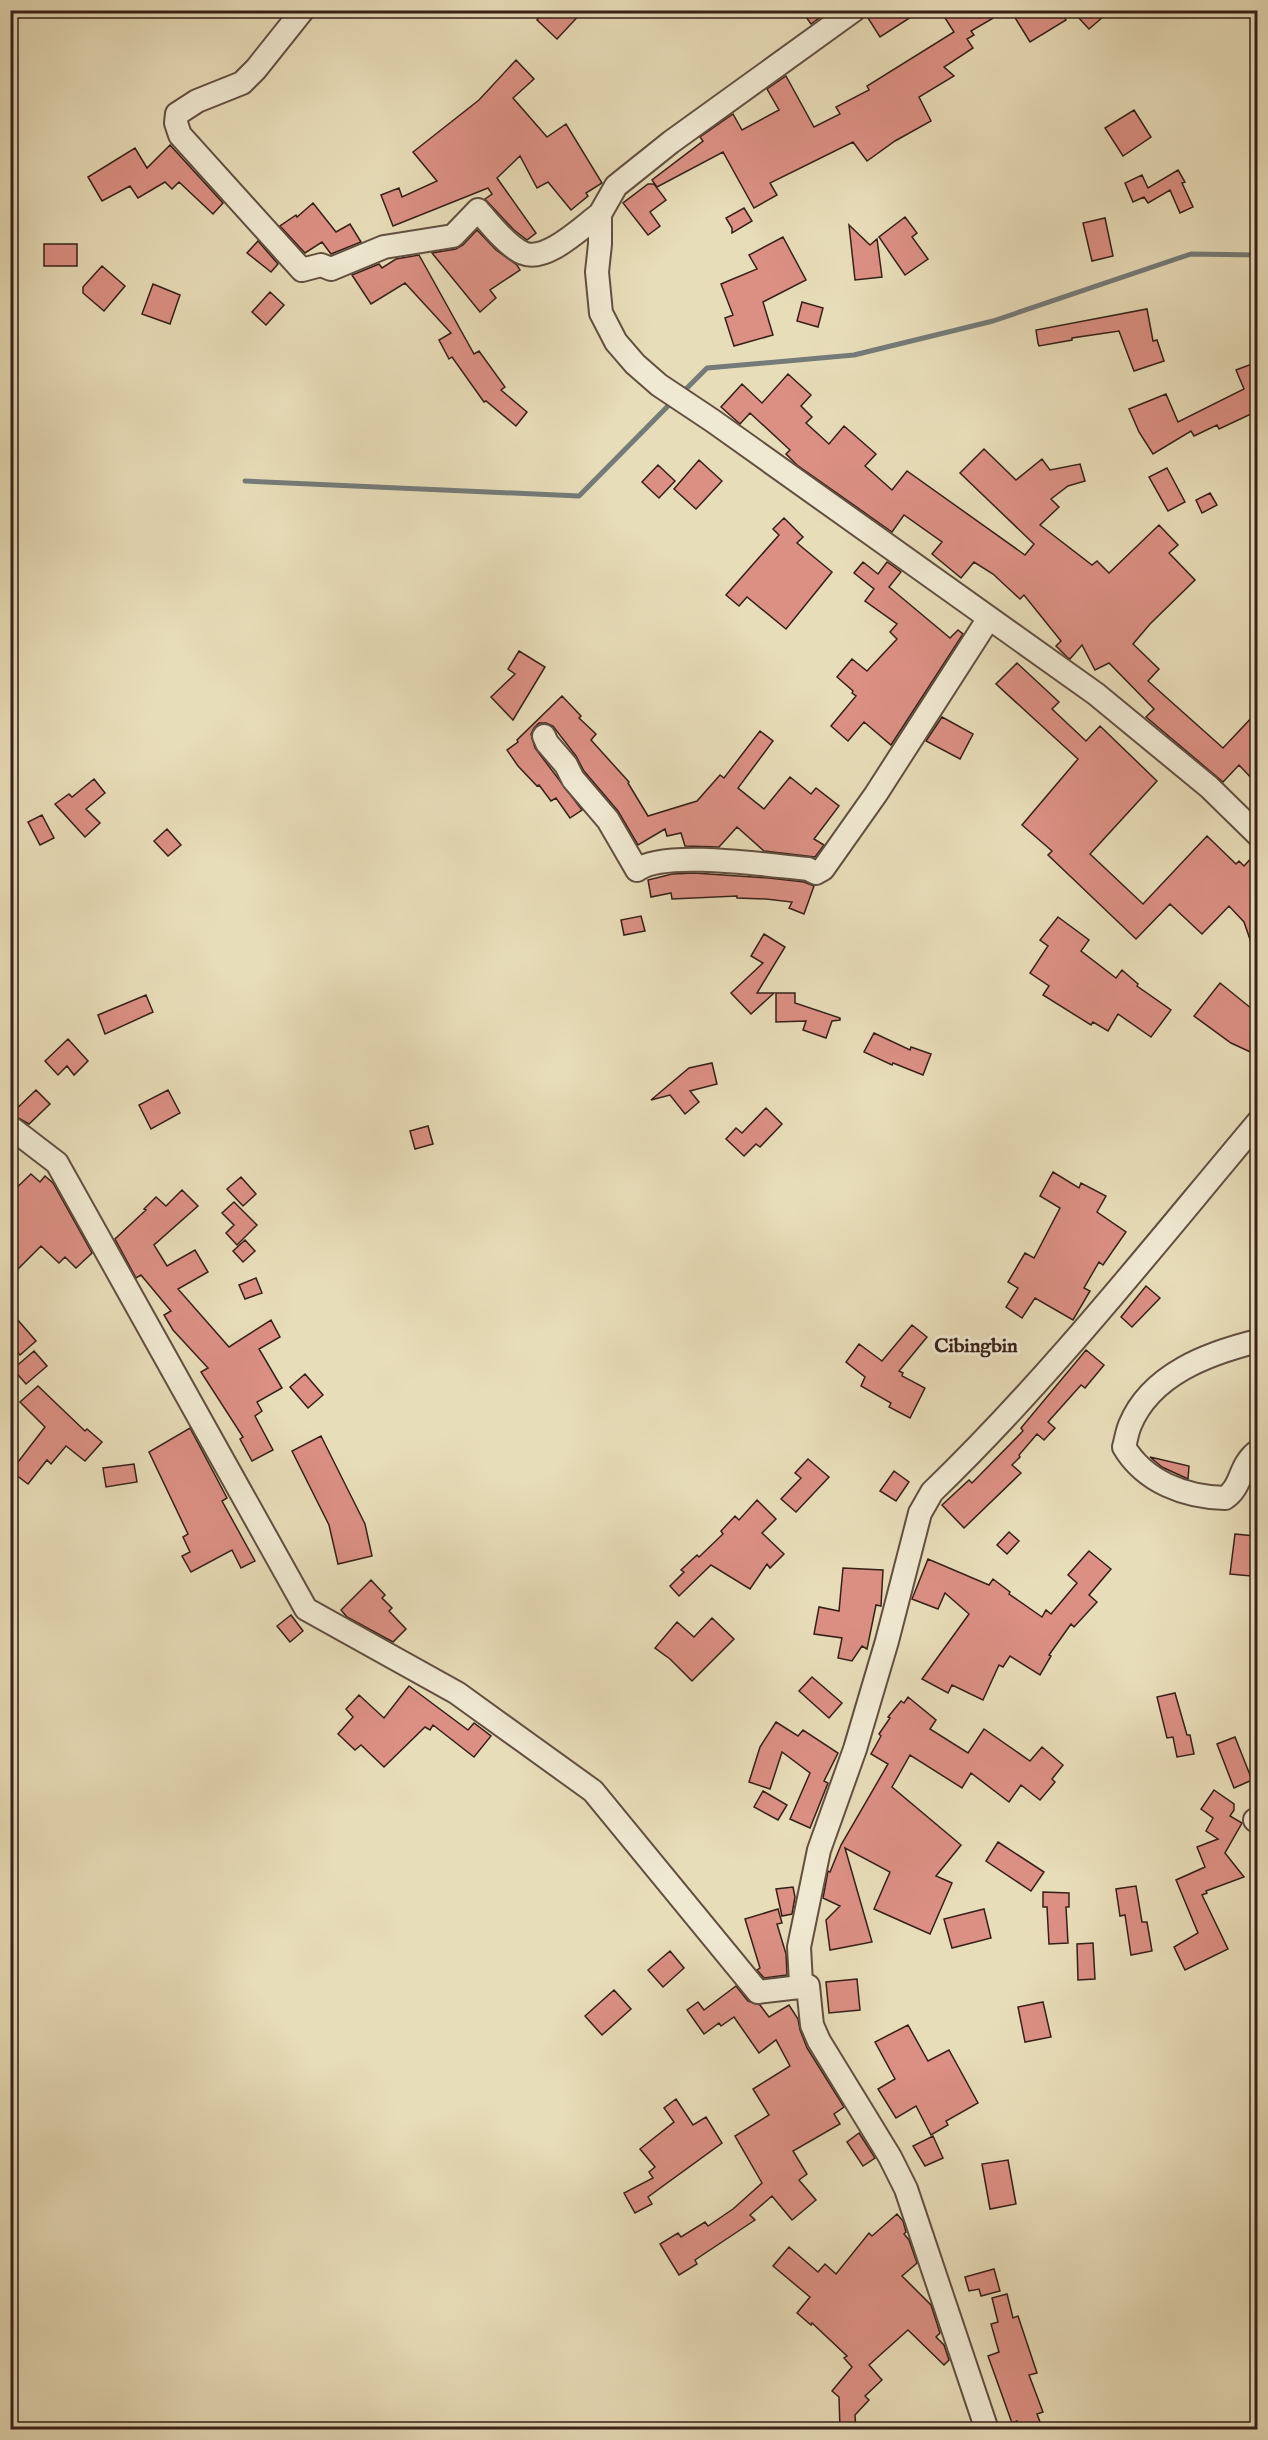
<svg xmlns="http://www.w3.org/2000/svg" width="1268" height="2440" font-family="'IM FELL English',serif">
	<rect width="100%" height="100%" fill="#e8ddb9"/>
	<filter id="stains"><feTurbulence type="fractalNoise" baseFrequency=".00333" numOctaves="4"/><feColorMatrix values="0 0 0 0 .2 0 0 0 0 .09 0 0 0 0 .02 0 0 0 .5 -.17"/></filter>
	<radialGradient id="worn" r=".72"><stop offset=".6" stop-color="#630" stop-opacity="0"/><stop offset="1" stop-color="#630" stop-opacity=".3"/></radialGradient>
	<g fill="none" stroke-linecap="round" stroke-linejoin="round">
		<path stroke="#747b79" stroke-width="5" d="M685 390 707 368 854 355 993 321 1191 254 1258 255
			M245 481 579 496 668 406"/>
	</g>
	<path fill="#dc9084" stroke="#362017" stroke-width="1.5" d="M546 10H584L557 39 537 20Z
		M801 10H830L811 24Z
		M879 10H922L880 37 868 18Z
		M940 10H1007L971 31 974 35 967 39 973 48 944 67 954 76 919 97 931 121 895 141 867 161 853 142 770 183 777 195 754 208 723 152 657 187 652 180 703 141 700 137 733 114 742 130 779 110 767 89 786 76 814 127 840 114 836 107 869 90 867 86 954 32Z
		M1023 10H1060L1066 20 1030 42 1014 16Z
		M1086 10H1111L1089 29 1078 17Z
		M516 60 534 79 513 98 547 137 566 124 602 183 586 193 588 196 571 210 548 182 537 188 520 156 497 178 536 233 527 240 514 230 485 199 492 194 488 188 393 226 381 195 399 188 402 197 437 181 413 152 479 100Z
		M1134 110 1151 137 1123 156 1105 128Z
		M170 145 223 203 213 214 179 182 172 189 165 182 138 198 130 186 102 201 88 177 135 148 147 168Z
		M1178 170 1185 182 1182 183 1193 207 1180 213 1170 190 1148 203 1144 197 1133 202 1125 183 1142 175 1148 188Z
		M648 184H654L666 200 650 212 660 226 648 235 623 203Z
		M313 203 336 232 350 224 361 242 331 254 322 242 305 253 280 226 296 215 297 217Z
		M744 208 752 221 732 233V228L726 218Z
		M905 217 917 233 912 237 928 259 905 275 879 237Z
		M1105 218 1113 256 1092 261 1083 223Z
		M849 225 870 245 877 239 882 277 855 280Z
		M477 230 496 250 517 265 520 270 490 290 496 298 480 312 432 253 456 249 463 245Z
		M783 237 806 280 763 302 773 335 734 346 725 318 733 315 721 284 757 269 749 255Z
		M258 241 278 264 271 272 247 253Z
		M44 244H77V266H44Z
		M419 255 474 354 479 351 505 387 501 390 527 412 516 426 486 401 484 402 452 357 449 359 439 340 451 333 405 283 371 304 352 275 379 264 382 268 396 259Z
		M102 266 125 286 104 311 83 293V287Z
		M153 284 180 295 170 324 142 314Z
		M270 292 284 305 266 325 252 312Z
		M802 302 823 308 818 327 797 321Z
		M1147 309 1153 341 1157 340 1164 361 1134 371 1119 331 1072 338V340L1039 346 1038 343 1036 330Z
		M1257 362V422L1253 413 1219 429 1217 425 1194 436 1191 431 1153 454 1139 432 1129 409 1166 394 1178 422 1244 389 1236 370Z
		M788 374 811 395 801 406 812 417 806 423 829 444 844 426 876 454 865 466 892 490 907 471 1025 555 1034 544 960 473 984 449 1016 480 1042 459 1050 470 1080 464 1085 481 1068 486 1051 499 1059 507 1040 525 1092 565 1097 561 1109 573 1159 525 1178 545 1169 553 1195 580 1150 624 1133 644 1159 669 1148 681 1223 748 1257 712V784L1239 765 1223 782 1146 717 1154 709 1109 663 1095 670 1082 645 1070 659 1067 657 1056 646 1061 641 1024 595 1020 599 993 574 974 562 961 578 932 554 942 542 904 515 892 532 797 465 786 454 790 450 750 413 740 424 721 407 742 384 762 403Z
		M699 460 722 481 696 509 674 489Z
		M658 465 675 481 659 498 642 482Z
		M1167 468 1185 502 1168 511 1149 477Z
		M1210 493 1217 505 1202 513 1196 500Z
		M784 518 803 537 797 543 832 572 786 629 747 597 739 606 726 595 779 535 773 529Z
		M863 562 878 574 887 562 893 566 901 572 889 587 950 638 958 630 963 634 891 745 864 722 848 741 831 726 856 696 852 693 853 691 837 677 852 659 867 671 897 639 890 632 897 624 865 601 874 589 854 573Z
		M519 651 545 667 513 720 491 697 515 674 508 669Z
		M1017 663 1059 702 1052 709 1086 741 1100 726 1157 781 1090 854 1143 904 1207 836 1236 864 1239 861 1244 866 1257 852V953L1255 954 1244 922 1229 906 1202 934 1170 904 1136 939 1048 855 1052 851 1022 825 1078 759 996 684Z
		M562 696 581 716 579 718 596 734 591 740 629 782 628 783 648 816 697 801 720 775 724 778 760 731 773 741 738 788 764 809 790 777 811 794 816 788 839 806 814 839 824 845 815 857 764 851 737 827 719 847 685 846 681 833 667 836 665 829 638 845 618 811 584 771 576 756 553 726 546 723H539L534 728 531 734 535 748 582 810 570 818 556 798 551 801 539 785 537 786 518 766 507 750 518 742 517 740Z
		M942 717 973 734 960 759 926 741Z
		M94 779 105 793 86 809 100 823 85 837 55 804 69 794 72 797Z
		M42 815 54 838 40 845 28 822Z
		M167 829 181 845 168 856 154 841Z
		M694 873 769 878 804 882 814 886 804 914 789 908 792 902 766 899 737 898V896L672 899 671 893 651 897 648 880 672 874Z
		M641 916 645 931 624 935 621 920Z
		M1058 917 1089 940 1081 951 1116 978 1122 970 1138 984 1137 986 1171 1010 1151 1037 1118 1014 1108 1031 1093 1022 1091 1025 1043 995 1049 986 1030 973 1048 946 1040 940Z
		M764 934 785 947 757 993H774L751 1014 731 993 763 963 751 956Z
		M1220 983 1257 1013V1055L1231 1043 1194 1016Z
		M776 993H795V1003L840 1018V1020L832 1021 826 1038 803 1030 806 1021 776 1022Z
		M146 995 153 1012 105 1034 98 1015Z
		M874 1033 910 1050 911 1047 931 1054 923 1075 893 1063 892 1065 864 1052Z
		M68 1039 88 1061 74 1075 67 1066 58 1075 45 1061Z
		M712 1063 717 1084 690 1091 699 1102 685 1114 670 1095 651 1100 689 1068Z
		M36 1090 50 1104 29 1124 11 1114Z
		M168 1090 180 1113 151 1129 139 1105Z
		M766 1108 782 1124 760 1147 756 1144 744 1156 726 1139 736 1128 742 1133Z
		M428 1126 433 1144 415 1149 410 1131Z
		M1053 1172 1079 1188 1081 1183 1106 1196 1097 1212 1126 1232 1103 1265 1099 1262 1084 1288 1090 1291 1073 1320 1035 1298 1022 1318 1006 1307 1018 1288 1008 1282 1025 1253 1034 1258 1060 1208 1040 1196Z
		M31 1174 40 1182 45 1176 53 1183 92 1253 76 1268 65 1257 59 1263 41 1246 10 1277V1194Z
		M241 1177 256 1194 243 1206 227 1189Z
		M182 1190 198 1206 154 1245 167 1266 195 1250 208 1272 178 1289 229 1347 271 1320 280 1337 259 1349 282 1388 257 1402 262 1411 255 1416 273 1450 252 1461 240 1439 243 1437 201 1372 208 1368 173 1330 164 1315 171 1311 141 1275 136 1278 115 1239 146 1210 144 1209 156 1197 166 1206Z
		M234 1202 257 1225 237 1245 226 1233 234 1225 222 1213Z
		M245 1240 255 1251 243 1262 233 1251Z
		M256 1278 262 1293 245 1299 239 1285Z
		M1146 1286 1160 1298 1132 1327 1121 1317Z
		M10 1311 36 1341 20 1355 10 1344Z
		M912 1325 927 1337 899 1371 903 1373 902 1376 925 1388 910 1418 889 1407 891 1403 861 1386 865 1377 846 1362 859 1344 882 1361Z
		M1086 1350 1104 1365 1085 1388 1081 1385 1048 1422 1055 1428 1044 1440 1037 1434 1019 1455 1020 1457 1012 1465 1021 1473 964 1528 942 1505 969 1480 972 1483 1023 1431 1021 1428Z
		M34 1351 47 1366 26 1384 13 1369Z
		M305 1374 323 1395 308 1408 290 1387Z
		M38 1386 85 1431 87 1429 102 1442 85 1461 66 1446 51 1464 47 1460 28 1484 11 1471 45 1427 20 1402Z
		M190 1428 227 1498 222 1501 255 1561 241 1568 232 1550 191 1572 182 1556 190 1552 183 1537 188 1534 149 1452Z
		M321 1436 365 1524 372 1556 338 1564 329 1525 292 1451Z
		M1150 1457 1189 1466 1188 1479 1162 1467Z
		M808 1459 829 1477 796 1512 781 1499 801 1478 795 1473Z
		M134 1464 137 1482 106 1487 103 1468Z
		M894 1471 909 1482 896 1501 880 1491Z
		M757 1500 776 1519 762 1533 784 1554 770 1568 767 1564 750 1589 711 1565 679 1596 670 1586 684 1572 681 1570 697 1555 699 1557 723 1534 721 1531 735 1516 739 1520Z
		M1009 1532 1019 1541 1007 1554 997 1545Z
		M1235 1534 1255 1536 1251 1576 1230 1574Z
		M1089 1551 1111 1569 1089 1595 1097 1602 1074 1627 1071 1624 1049 1655 1051 1656 1040 1675 1010 1656 1003 1667 999 1665 983 1700 952 1685 948 1693 922 1679 969 1614 945 1593 938 1609 912 1599 928 1559 989 1585 993 1579 1010 1592 1009 1594 1042 1617 1046 1610 1051 1614 1077 1583 1068 1575Z
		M843 1568 883 1570 881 1606 876 1605 867 1649 862 1646 852 1661 838 1658 842 1638 814 1634 819 1607 839 1611Z
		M371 1580 385 1595 382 1598 392 1608 389 1611 406 1629 393 1642 347 1617 341 1610Z
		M291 1615 303 1631 290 1642 277 1626Z
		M712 1618 734 1639 692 1681 670 1659 655 1648 677 1622 694 1637Z
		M812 1677 842 1703 829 1718 799 1691Z
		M409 1686 468 1730 474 1723 491 1736 474 1757 433 1725 430 1730 425 1727 384 1767 361 1745 355 1750 338 1734 353 1717 346 1709 359 1695 384 1718Z
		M1175 1693 1187 1735H1190L1194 1754 1177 1757 1173 1737 1167 1738 1157 1697Z
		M908 1697 936 1720 930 1729 968 1753 984 1729 1030 1761 1042 1747 1063 1765 1052 1779 1055 1782 1040 1800 1021 1785 1009 1802 971 1773 962 1788 910 1755 892 1787 961 1845 936 1876 952 1883 930 1934 874 1909 890 1872 845 1848 872 1942 830 1950 826 1920 840 1906 823 1898 828 1871 830 1872 841 1845 888 1764 871 1754 881 1736 879 1734 890 1718 888 1717 901 1701 904 1703Z
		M776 1722 798 1736 803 1730 838 1753 824 1781 828 1783 810 1828 790 1819 810 1773 782 1752 770 1789 749 1782 760 1747Z
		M1235 1737 1252 1780 1234 1788 1217 1744Z
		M1214 1790 1234 1804V1810L1230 1816 1242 1823 1225 1853 1244 1877 1206 1891 1207 1893 1202 1895 1228 1949 1185 1970 1174 1947 1198 1933 1176 1880 1205 1867 1197 1847 1218 1839 1206 1831 1213 1818 1201 1809Z
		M763 1791 787 1805 778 1820 754 1807Z
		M998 1842 1044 1872 1031 1891 986 1861Z
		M1136 1886 1142 1922H1147L1152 1951 1131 1955 1125 1915 1120 1916 1116 1889Z
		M793 1887 795 1897 792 1914 782 1916 776 1889Z
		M1043 1892 1069 1893V1907H1066L1068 1943 1049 1944 1047 1907H1043Z
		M778 1909 782 1923 777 1924 786 1954 787 1975 764 1978 757 1970 760 1968 745 1919Z
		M984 1909 991 1938 952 1948 944 1919Z
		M1093 1943 1095 1979 1078 1980 1077 1944Z
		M670 1951 684 1968 663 1987 648 1970Z
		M857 1979 860 2010 829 2013 826 1982Z
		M736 1986 748 2001 760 2005 769 2017 789 2005 798 2019 800 2030 807 2048 844 2107 834 2114 840 2124 793 2151 807 2174 799 2180 816 2200 792 2220 772 2196 750 2215 755 2220 695 2260 697 2264 679 2275 660 2244 678 2233 681 2237 705 2222 708 2226 733 2209 762 2183 735 2136 769 2115 753 2089 790 2066 776 2040 759 2053 734 2017 721 2026 719 2023 704 2034 687 2010 698 2002 704 2010Z
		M614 1990 631 2009 602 2035 585 2016Z
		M1043 2002 1051 2037 1025 2042 1018 2007Z
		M908 2025 928 2061 949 2050 978 2103 946 2121 948 2125 931 2135 916 2106 896 2118 878 2089 895 2079 875 2042Z
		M676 2099 693 2125 706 2117 722 2143 648 2197 652 2204 635 2213 624 2193 653 2178 649 2172 655 2167 640 2149 674 2122 664 2108Z
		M859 2133 875 2158 863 2166 847 2142Z
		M933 2136 943 2158 925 2166 913 2146Z
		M1008 2160 1016 2204 990 2209 982 2164Z
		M897 2214 903 2221 906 2232 904 2234 909 2240 917 2263 902 2276 931 2305 940 2333 936 2337 944 2345 949 2360 944 2365 908 2330 869 2365 882 2380 865 2396 869 2400 855 2415 856 2430H840L839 2397 832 2391 852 2367 844 2358 847 2356 812 2323 811 2325 797 2313 810 2297 773 2266 789 2247 818 2272 825 2264 836 2274 869 2233 872 2236Z
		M994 2269 1000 2291 981 2296 979 2289 969 2291 965 2277Z
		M1007 2294 1013 2318 1018 2316 1037 2373 1029 2375 1043 2412 1037 2414 1043 2430H1020L1017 2421 1012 2423 988 2356 999 2352 991 2324 998 2322 992 2298Z"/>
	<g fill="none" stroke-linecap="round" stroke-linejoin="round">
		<g stroke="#624f40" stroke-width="26">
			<path id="minor" d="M303 10 256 69 242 83 197 101 177 114 176 123 180 135 302 270 321 265 331 269 384 247 453 236 478 210C489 223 508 247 523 253 546 263 582 227 600 214
				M854 10 671 142 616 186 600 214V244L597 272 601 313 616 342 635 364 659 385 713 421 1096 694 1209 787 1258 835
				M544 736 547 743 566 765 573 779 608 820 637 870C664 849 773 866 808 869L816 873 823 869 876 794 989 618
				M10 1127 57 1163 306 1609 457 1693 593 1791 758 1992 808 1986
				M1258 1341C1209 1353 1151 1374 1130 1425 1127 1432 1126 1440 1124 1447 1145 1482 1185 1497 1225 1498 1243 1486 1238 1466 1258 1451
				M1255 1820H1258
				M987 2430 906 2189 890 2157 819 2041 812 2025 808 1986 801 1983 799 1947 819 1850 855 1749 887 1641 920 1513 932 1492C1050 1378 1152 1248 1258 1122"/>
		</g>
		<use href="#minor" stroke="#f0e9d2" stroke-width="22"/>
	</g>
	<g text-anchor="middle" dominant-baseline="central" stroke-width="6" stroke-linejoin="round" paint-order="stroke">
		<g font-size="20" font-weight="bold" fill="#362017" stroke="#f0e9d2">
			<text x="976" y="1346">Cibingbin</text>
		</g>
	</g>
	<rect width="1268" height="2440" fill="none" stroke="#e8ddb9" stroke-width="36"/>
	<rect x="12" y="12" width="1244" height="2416" fill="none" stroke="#362017" stroke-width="3"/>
	<rect x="18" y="18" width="1232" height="2404" fill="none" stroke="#362017" stroke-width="1.5"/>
	<rect width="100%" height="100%" filter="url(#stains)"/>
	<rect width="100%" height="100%" fill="url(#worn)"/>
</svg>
